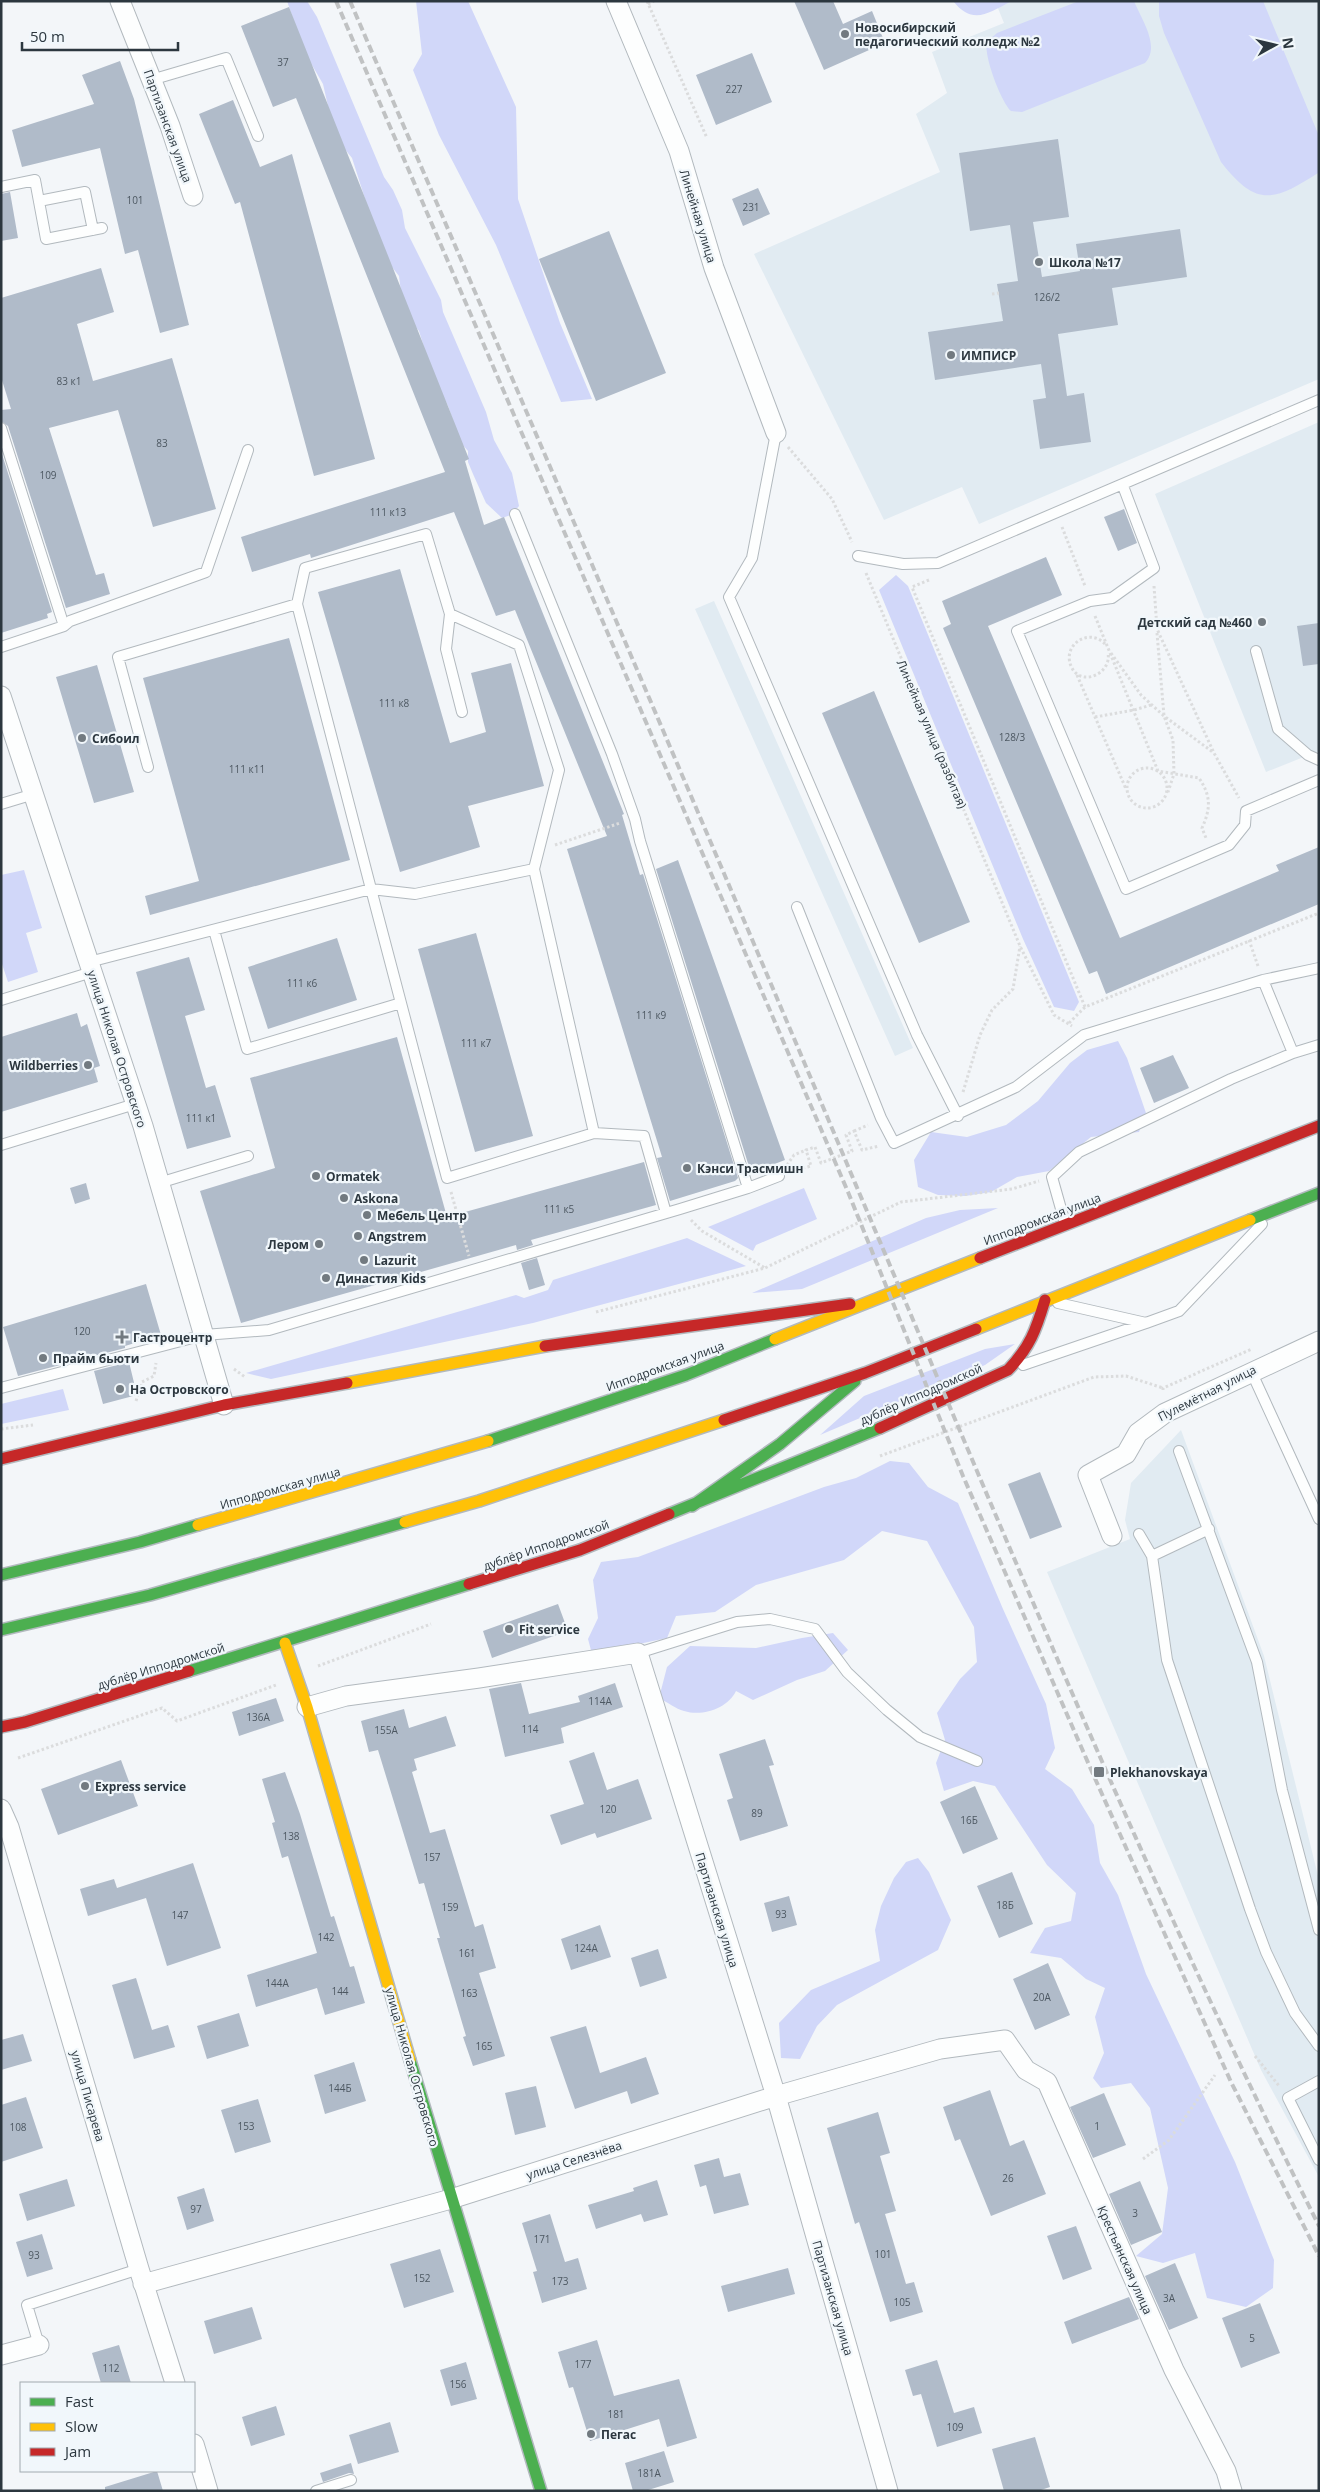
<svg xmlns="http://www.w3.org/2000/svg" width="1320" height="2492" font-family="'Open Sans',sans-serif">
	<rect width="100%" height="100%" fill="#f3f6f9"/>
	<path fill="#e1ebf2" d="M995 1H1319V379L979 524 962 487 884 520 754 254 940 172 916 114 947 93 932 52 1004 23Z
		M1319 422V751L1266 772 1155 494Z
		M714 601 913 1048 895 1056 695 609Z
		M1181 1430 1264 1656 1319 1880V2177L1261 2070 1047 1572 1130 1539 1125 1520 1131 1483Z"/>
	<path fill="#d1d7f9" d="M287 1H307L317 17 384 177 393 190 402 210 405 228 441 300 443 312 486 412 494 440 512 473 519 506 511 515 502 518 486 503 473 474 468 462V451L461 443 448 406 433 376 419 331 410 320 402 300 399 276 392 267 375 230 352 158 335 137 323 84 305 53Z
		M416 1H468L516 107 518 199 560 323 592 399 561 402 496 245 439 135 413 70 422 54Z
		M953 1H1012C988 13 973 26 953 1Z
		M1079 1H1134C1141 19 1161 46 1145 63L1022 112 1011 111C1001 102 983 54 987 42L997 33Z
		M1159 1H1263L1319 136 1318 173C1273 202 1256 207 1221 162L1164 33 1159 16Z
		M896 575 908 586 1079 1002 1074 1011 1054 1007 1023 939 879 590Z
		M24 870 42 928 26 933 38 972 8 982 1 961V875Z
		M1118 1041 1127 1058 1146 1113 1139 1132 1091 1137 1049 1171 1017 1177 991 1192 965 1196 938 1195 918 1187 914 1160 931 1132 967 1137 1006 1125 1038 1101 1070 1063 1087 1050Z
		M804 1188 817 1219 756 1245 753 1251 708 1227Z
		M998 1208 802 1289 752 1293 926 1218 960 1210Z
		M687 1238 746 1266 533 1323 271 1379 246 1373 516 1295 524 1298 548 1290 553 1280Z
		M1015 1344 985 1365 820 1435 864 1396 985 1349Z
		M63 1389 69 1410 1 1424V1404Z
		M890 1461 909 1463 928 1487 958 1503 1003 1609 1046 1704 1055 1748 1045 1769 1072 1789 1094 1825 1100 1863 1118 1895 1146 1974 1235 2162 1274 2260 1273 2288 1246 2307 1207 2298 1195 2253 1163 2263 1136 2256 1162 2234 1168 2188 1150 2108 1131 2083 1101 2088 1093 2078 1104 2053 1095 2017 1105 1988 1086 1979 1061 1958 1030 1953 1045 1928 1071 1921 1076 1893 1047 1865 995 1786 973 1781 944 1791 936 1763 945 1740 937 1713 960 1679 977 1662 974 1627 927 1541 882 1531 844 1560 756 1585 715 1612 676 1616 667 1638 592 1654 588 1639 598 1618 593 1580 601 1562 638 1557 824 1487 856 1478Z
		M833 1633 848 1650 825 1671 797 1680 753 1700 736 1691C728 1708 703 1717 684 1711 676 1709 667 1702 659 1698L667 1667 690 1646 756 1648 802 1638Z
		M918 1858 929 1872 951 1920 938 1950 837 2005 817 2026 800 2059 781 2058 779 2023 811 1990 880 1961 875 1930 881 1906 894 1878 906 1862Z"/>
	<path fill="#b0bbc9" d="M794 1H833L843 24 872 11 885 43 824 70Z
		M289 7 469 459 465 461 484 525 504 517 624 814 622 815 640 875 643 874 738 1178 735 1181 670 1201 657 1158 662 1157 567 849 607 836 515 610 496 616 454 512 311 558 310 554 252 572 241 537 445 472 296 98 273 107 241 26Z
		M752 53 772 102 716 125 696 75Z
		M120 61 134 99 189 325 160 333 138 250 125 254 100 148 22 167 12 130 94 104 82 75Z
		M233 100 260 167 292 154 375 459 314 476 240 202 235 204 199 114Z
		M1058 139 1069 217 1033 222 1042 277 1080 271 1076 244 1180 229 1187 277 1112 288 1118 325 1058 334 1067 396 1084 393 1091 442 1040 449 1033 400 1046 398 1041 364 935 380 928 332 1003 321 997 284 1018 281 1010 225 970 231 959 153Z
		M758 188 770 214 743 226 732 199Z
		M10 192 18 238 1 241V194Z
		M609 231 666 373 596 401 539 259Z
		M101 268 114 312 77 324 93 381 172 358 216 509 153 527 118 410 49 428 96 575 104 573 110 594 66 608 8 426 1 421V410L11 409 1 377V298Z
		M1 451 52 612 47 614 48 618 1 633Z
		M1124 509 1137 543 1118 551 1104 517Z
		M1046 557 1062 595 988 626 1120 938 1279 871 1276 865 1319 847V904L1106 994 1097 971 1089 974 943 628 951 624 942 601Z
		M400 569 450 743 486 732 471 673 511 663 544 786 468 806 480 847 400 872 318 592Z
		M1319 623V664L1303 666 1297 626Z
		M289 638 350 860 150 915 145 896 199 881 143 678Z
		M97 665 134 792 94 803 56 677Z
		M874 691 970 922 919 943 822 713Z
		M678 860 785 1160 751 1173 656 869Z
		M476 933 533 1136 475 1152 418 949Z
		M337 938 357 1000 268 1029 248 967Z
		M189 957 205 1010 185 1016 206 1088 215 1085 231 1137 187 1149 136 972Z
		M77 1013 81 1027 87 1024 100 1066 94 1068 98 1082 1 1112V1037Z
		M397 1037 447 1217 644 1162 656 1205 531 1240 533 1245 517 1250 516 1245 241 1323 200 1191 275 1168 250 1078Z
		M1173 1055 1189 1088 1154 1103 1140 1068Z
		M86 1183 90 1199 75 1204 70 1188Z
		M537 1258 545 1285 529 1290 521 1263Z
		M146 1284 161 1335 125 1346V1348L18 1376 3 1327Z
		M129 1362 137 1395 103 1404 94 1371Z
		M1040 1472 1062 1527 1030 1539 1008 1484Z
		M558 1604 568 1631 492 1658 483 1631Z
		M521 1683 529 1714 580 1702 578 1696 615 1683 623 1707 561 1728 564 1743 505 1757 489 1689Z
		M276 1698 284 1721 239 1736 232 1712Z
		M404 1709 409 1728 446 1716 456 1746 414 1759 417 1770 412 1772 430 1833 445 1829 475 1927 483 1924 496 1968 479 1973 505 2056 473 2066 463 2037 466 2036 437 1938H440L424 1883 419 1884 378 1750 369 1752 361 1721Z
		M765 1739 774 1765 769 1766 788 1826 740 1841 727 1800 733 1798 719 1754Z
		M594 1752 607 1790 638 1779 652 1819 597 1838 595 1833 561 1845 550 1815 584 1804 569 1761Z
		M121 1760 138 1806 58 1835 41 1789Z
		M285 1772 300 1814 331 1917 334 1916 350 1967 354 1966 365 2003 325 2015 317 1988 256 2007 247 1975 317 1953 288 1856 282 1858 272 1823 275 1822 262 1779Z
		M975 1786 998 1839 963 1854 940 1802Z
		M193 1863 221 1948 167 1966 146 1898 88 1916 80 1889 114 1879 117 1888Z
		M1012 1872 1033 1924 999 1938 977 1886Z
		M789 1896 797 1925 772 1932 764 1903Z
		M600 1925 611 1957 571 1970 561 1939Z
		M658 1949 667 1978 640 1987 631 1958Z
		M1048 1963 1070 2015 1035 2030 1013 1979Z
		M136 1978 152 2030 168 2025 175 2047 134 2059 112 1985Z
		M239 2013 249 2046 207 2059 197 2026Z
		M586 2026 600 2073 646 2057 659 2094 631 2104 627 2091 575 2109 550 2037Z
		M23 2034 32 2061 1 2070V2040Z
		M354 2062 366 2101 325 2114 314 2075Z
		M536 2086 546 2127 515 2135 505 2093Z
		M990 2090 1010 2146 1024 2140 1046 2194 991 2216 960 2139 955 2141 943 2107Z
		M1104 2093 1126 2145 1093 2158 1070 2107Z
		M26 2097 43 2148 1 2162V2105Z
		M258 2099 271 2142 235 2153 221 2110Z
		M878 2112 890 2153 880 2156 896 2211 885 2214 906 2284 914 2282 923 2312 890 2322 859 2222 855 2224 827 2128Z
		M719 2158 724 2177 740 2173 749 2205 714 2214 706 2185 700 2187 694 2165Z
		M67 2179 75 2206 27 2221 19 2194Z
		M657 2180 668 2215 644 2222 641 2214 596 2229 588 2205 634 2191 633 2188Z
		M1140 2181 1162 2232 1131 2245 1109 2194Z
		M204 2188 214 2221 187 2230 177 2197Z
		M550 2214 565 2262 578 2258 587 2289 542 2303 533 2272 537 2271 522 2223Z
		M1076 2226 1092 2269 1063 2280 1047 2236Z
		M42 2234 53 2269 27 2277 16 2242Z
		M440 2249 454 2292 404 2308 390 2264Z
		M1175 2263 1198 2318 1169 2330 1145 2276Z
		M788 2268 795 2294 728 2312 721 2286Z
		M1129 2297 1139 2319 1072 2344 1064 2322Z
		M1260 2303 1280 2353 1241 2368 1222 2318Z
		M252 2307 262 2339 214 2354 204 2321Z
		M597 2340 614 2396 679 2379 697 2438 667 2447 659 2419 590 2441 573 2387 569 2388 558 2352Z
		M119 2345 131 2383H101L92 2353Z
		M937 2360 954 2413 974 2407 982 2433 937 2447 921 2394 913 2396 905 2370Z
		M466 2362 477 2399 451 2406 440 2370Z
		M276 2406 285 2435 251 2446 242 2417Z
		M390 2422 399 2452 358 2464 349 2435Z
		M1035 2437 1050 2487 1038 2491H1004L992 2449Z
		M664 2451 674 2482 645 2491H633L625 2463Z
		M351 2463 354 2474 349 2473 323 2482 320 2473Z
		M157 2471 163 2491H105V2487Z"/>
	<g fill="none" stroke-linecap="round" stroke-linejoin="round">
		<g stroke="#b2b9be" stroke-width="12">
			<path id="lane" d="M151 80 226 58 258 136
				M1 187 35 180 46 239 102 228
				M39 201 85 192 93 230
				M1 428 64 626
				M776 433 752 558 729 597 917 1035 958 1116
				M1123 486 1154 568 1112 598 1090 601 1017 631 1126 889 1229 845 1245 825 1246 811 1319 780
				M515 514 612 754 635 819 640 841 748 1188
				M858 556 903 564 938 563 1319 400
				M450 614 446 649 462 712
				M1 647 64 626 70 621 206 572 248 450
				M1256 651 1278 729 1308 755 1319 760
				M148 767 118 657 297 604 371 889 415 894 534 869
				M1 804 34 794
				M797 907 881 1118 894 1143 1016 1087 1084 1035 1263 980 1319 968
				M214 930 247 1049 401 1003
				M89 962 371 889 447 1178 594 1133 534 869 559 770 519 645 450 614 426 534 305 568 297 604
				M1263 980 1293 1053
				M1 1000 92 972
				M594 1133 644 1136 666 1213
				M1 1145 135 1104
				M159 1183 248 1156
				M1065 1223 1052 1177 1079 1152 1231 1079 1293 1053 1319 1045
				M1058 1303 1146 1323 1179 1311 1262 1224
				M1023 1365 1146 1323
				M1251 1371 1319 1519
				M1 1388 204 1335 269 1330 680 1209 748 1188 779 1176
				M1179 1451 1257 1662 1282 1790 1319 1930
				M1139 1534 1152 1556 1167 1660 1250 1909 1266 1952 1295 2013 1319 2046
				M1152 1556 1209 1529
				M638 1653 737 1622 770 1619 815 1629 847 1672 887 1710 920 1737 977 1761
				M1319 2081 1288 2098 1319 2160
				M39 2345 27 2305 139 2269
				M316 2491 351 2480"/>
		</g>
		<g stroke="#b2b9be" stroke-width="21">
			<path id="street" d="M120 1 170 126 193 196
				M616 1 679 151 714 268 776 433
				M1 696 143 1126 224 1405
				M1112 1536 1088 1475 1126 1454 1138 1433 1165 1413 1319 1341
				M307 1707 346 1696 479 1678 638 1653 776 2096 888 2491
				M1 1809 9 1827 139 2269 175 2383
				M143 2284 451 2199 776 2096 940 2049 1005 2040 1026 2070 1047 2082 1174 2370 1226 2471 1232 2491
				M1 2355 39 2345
				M194 2444 208 2491"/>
		</g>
		<g stroke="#b2b9be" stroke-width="14">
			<path id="fast" d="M1250 1220 1319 1193
				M488 1441 686 1375 775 1339
				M692 1506 780 1444 855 1381
				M669 1514 880 1428
				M1 1575 140 1542 198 1525
				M1 1630 150 1595 405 1522
				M189 1671 469 1584
				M410 2060 541 2491"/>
		</g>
		<g stroke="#b2b9be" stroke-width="14">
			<path id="slow" d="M976 1329 1250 1220
				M775 1339 980 1258
				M347 1383 545 1346
				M405 1522 479 1501 724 1420
				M198 1525 488 1441
				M285 1643 307 1707 410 2060"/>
		</g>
		<g stroke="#b2b9be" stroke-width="14">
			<path id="jam" d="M980 1258 1319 1126
				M545 1346 850 1304
				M724 1420 865 1373 976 1329
				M880 1428 1008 1370C1030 1347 1036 1330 1045 1300
				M1 1459 224 1405 347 1383
				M469 1584 580 1550 669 1514
				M1 1727 25 1722 189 1671"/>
		</g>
		<path stroke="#dbdcdd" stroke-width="3" stroke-dasharray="2.5 2.5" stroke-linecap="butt" d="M647 1 707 138
			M648 4 654 1
			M992 294 999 293
			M788 447 832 499 852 542
			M1062 527 1085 586
			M866 573 1020 946 1054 1015 1072 1026
			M929 580 912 587 1085 1007 1319 913
			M1154 586 1157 629 1214 753 1239 798
			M1095 616 1158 771 1199 778C1211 796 1211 808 1202 828L1206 838
			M1157 633 1164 716 1173 740 1174 774 1168 792
			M1105 644C1089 627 1062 645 1071 666 1080 688 1112 674 1108 653
			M1111 653 1141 695 1164 716 1214 753
			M1077 675 1126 789
			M1095 717 1134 710 1151 705
			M1127 788a20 20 0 1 1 40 0a20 20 0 1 1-40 0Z
			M555 845 620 823
			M1249 940 1258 966
			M1069 1023 1085 1007
			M963 1092 980 1035 992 1010 1013 989 1020 946
			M854 1131 868 1125
			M787 1165 794 1155 806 1150
			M793 1171 811 1166 806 1150 815 1147 821 1163 852 1151 846 1135 854 1131 862 1150 879 1146
			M451 1192 469 1256
			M691 1220 702 1231 765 1268
			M596 1312 765 1268 901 1202 1012 1189 1039 1181
			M234 1369 245 1377
			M1163 1390V1388L1252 1349
			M136 1401 142 1382 154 1376 156 1363
			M1 1429 33 1425
			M880 1456 1094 1377 1126 1376 1163 1388
			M318 1666 431 1624
			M18 1758 162 1708 177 1721 276 1685
			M1255 2056 1280 2087
			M1143 2159 1169 2140 1215 2075"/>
		<use href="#lane" stroke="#fdfefe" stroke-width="10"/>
		<use href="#street" stroke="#fdfefe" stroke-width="19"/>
		<use href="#fast" stroke="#4caf50" stroke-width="11"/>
		<use href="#slow" stroke="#ffc107" stroke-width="11"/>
		<use href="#jam" stroke="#c62828" stroke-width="11"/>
		<path stroke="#c0c2c3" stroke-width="4" stroke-dasharray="8 4" stroke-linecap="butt" d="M336 1 848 1192 963 1476 1093 1774 1231 2082 1319 2256
			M350 1C520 397 691 793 858 1190 1006 1538 1149 1888 1319 2226"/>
	</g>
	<g fill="#727a80" stroke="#f1f7fb" stroke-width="2">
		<circle cx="845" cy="34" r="5"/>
		<circle cx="1039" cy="262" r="5"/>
		<circle cx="951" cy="355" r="5"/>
		<circle cx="1262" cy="622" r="5"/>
		<circle cx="82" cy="738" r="5"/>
		<circle cx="88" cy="1065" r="5"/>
		<circle cx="687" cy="1168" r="5"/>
		<circle cx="316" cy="1176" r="5"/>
		<circle cx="344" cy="1198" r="5"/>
		<circle cx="367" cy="1215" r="5"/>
		<circle cx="358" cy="1236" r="5"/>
		<circle cx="319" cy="1244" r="5"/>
		<circle cx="364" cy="1260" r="5"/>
		<circle cx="326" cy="1278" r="5"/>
		<path d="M119.5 1329.5h5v5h5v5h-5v5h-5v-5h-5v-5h5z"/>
		<circle cx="43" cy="1358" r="5"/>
		<circle cx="120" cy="1389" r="5"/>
		<circle cx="509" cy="1629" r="5"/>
		<rect x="1093" y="1766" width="12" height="12" rx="2.5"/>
		<circle cx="85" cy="1786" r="5"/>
		<circle cx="591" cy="2434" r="5"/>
	</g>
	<g text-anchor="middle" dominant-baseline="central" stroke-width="4.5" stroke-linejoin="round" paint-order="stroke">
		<g font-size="10" fill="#4d5862">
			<text x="283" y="62">37</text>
			<text x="734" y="89">227</text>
			<text x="135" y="200">101</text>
			<text x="751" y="207">231</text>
			<text x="1047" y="297">126/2</text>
			<text x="69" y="381">83 к1</text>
			<text x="162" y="443">83</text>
			<text x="48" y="475">109</text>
			<text x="388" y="512">111 к13</text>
			<text x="394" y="703">111 к8</text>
			<text x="1012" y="737">128/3</text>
			<text x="247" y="769">111 к11</text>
			<text x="302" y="983">111 к6</text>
			<text x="651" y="1015">111 к9</text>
			<text x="476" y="1043">111 к7</text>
			<text x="201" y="1118">111 к1</text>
			<text x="559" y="1209">111 к5</text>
			<text x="82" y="1331">120</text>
			<text x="600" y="1701">114А</text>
			<text x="258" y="1717">136А</text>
			<text x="530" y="1729">114</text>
			<text x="386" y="1730">155А</text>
			<text x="608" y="1809">120</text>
			<text x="757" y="1813">89</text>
			<text x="969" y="1820">16Б</text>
			<text x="291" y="1836">138</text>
			<text x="432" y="1857">157</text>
			<text x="1005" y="1905">18Б</text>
			<text x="450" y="1907">159</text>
			<text x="781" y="1914">93</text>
			<text x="180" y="1915">147</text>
			<text x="326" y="1937">142</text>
			<text x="586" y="1948">124А</text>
			<text x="467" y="1953">161</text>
			<text x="277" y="1983">144А</text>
			<text x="340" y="1991">144</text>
			<text x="469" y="1993">163</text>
			<text x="1042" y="1997">20А</text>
			<text x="484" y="2046">165</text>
			<text x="340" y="2088">144Б</text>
			<text x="246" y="2126">153</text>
			<text x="1097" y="2126">1</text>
			<text x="18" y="2127">108</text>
			<text x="1008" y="2178">26</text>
			<text x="196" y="2209">97</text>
			<text x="1135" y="2213">3</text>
			<text x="542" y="2239">171</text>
			<text x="883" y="2254">101</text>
			<text x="34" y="2255">93</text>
			<text x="422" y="2278">152</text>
			<text x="560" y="2281">173</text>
			<text x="1169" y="2298">3А</text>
			<text x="902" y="2302">105</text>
			<text x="1252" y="2338">5</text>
			<text x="583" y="2364">177</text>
			<text x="111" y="2368">112</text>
			<text x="458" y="2384">156</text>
			<text x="616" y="2414">181</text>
			<text x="955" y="2427">109</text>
			<text x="649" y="2473">181А</text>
		</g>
		<g font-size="12" font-weight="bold" fill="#2c373f" stroke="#f1f7fb" text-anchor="start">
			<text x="855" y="27">Новосибирский<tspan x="855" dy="14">педагогический колледж №2</tspan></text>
			<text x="1049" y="262">Школа №17</text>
			<text x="961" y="355">ИМПИСР</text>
			<text x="1252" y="622" text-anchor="end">Детский сад №460</text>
			<text x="92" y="738">Сибоил</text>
			<text x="78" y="1065" text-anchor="end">Wildberries</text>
			<text x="697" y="1168">Кэнси Трасмишн</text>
			<text x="326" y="1176">Ormatek</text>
			<text x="354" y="1198">Askona</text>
			<text x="377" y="1215">Мебель Центр</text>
			<text x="368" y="1236">Angstrem</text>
			<text x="309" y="1244" text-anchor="end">Лером</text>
			<text x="374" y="1260">Lazurit</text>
			<text x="336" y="1278">Династия Kids</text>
			<text x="133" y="1337">Гастроцентр</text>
			<text x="53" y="1358">Прайм бьюти</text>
			<text x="130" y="1389">На Островского</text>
			<text x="519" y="1629">Fit service</text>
			<text x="1110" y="1772">Plekhanovskaya</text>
			<text x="95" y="1786">Express service</text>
			<text x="601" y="2434">Пегас</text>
		</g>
		<g font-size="12" fill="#2c373f" stroke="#f1f7fb">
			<text transform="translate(168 126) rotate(70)">Партизанская улица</text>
			<text transform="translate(698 216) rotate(73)">Линейная улица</text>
			<text transform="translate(932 734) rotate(67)">Линейная улица (разбитая)</text>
			<text transform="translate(117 1049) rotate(72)">улица Николая Островского</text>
			<text transform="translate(1042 1219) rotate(-21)">Ипподромская улица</text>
			<text transform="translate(665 1366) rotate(-20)">Ипподромская улица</text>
			<text transform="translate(1207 1393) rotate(-27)">Пулемётная улица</text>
			<text transform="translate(921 1394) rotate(-24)">дублёр Ипподромской</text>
			<text transform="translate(280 1488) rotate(-16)">Ипподромская улица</text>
			<text transform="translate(546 1545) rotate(-19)">дублёр Ипподромской</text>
			<text transform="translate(161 1666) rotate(-17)">дублёр Ипподромской</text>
			<text transform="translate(717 1910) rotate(73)">Партизанская улица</text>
			<text transform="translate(412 2067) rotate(74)">улица Николая Островского</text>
			<text transform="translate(88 2096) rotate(74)">улица Писарева</text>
			<text transform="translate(574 2160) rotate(-18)">улица Селезнёва</text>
			<text transform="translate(1125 2260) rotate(66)">Крестьянская улица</text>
			<text transform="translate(833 2298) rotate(74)">Партизанская улица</text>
		</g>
	</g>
	<rect width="1320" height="2492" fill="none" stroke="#2c373f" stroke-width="5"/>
	<rect x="20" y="2382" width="175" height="90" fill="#f1f7fb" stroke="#a2aab0"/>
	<rect x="30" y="2398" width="25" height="8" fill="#4caf50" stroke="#a2aab0"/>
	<text x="65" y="2407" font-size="15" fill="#2c373f">Fast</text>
	<rect x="30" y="2423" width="25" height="8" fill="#ffc107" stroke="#a2aab0"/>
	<text x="65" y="2432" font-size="15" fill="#2c373f">Slow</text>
	<rect x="30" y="2448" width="25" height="8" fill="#c62828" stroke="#a2aab0"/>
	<text x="65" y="2457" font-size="15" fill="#2c373f">Jam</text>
	<g transform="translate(1275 45) rotate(82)" stroke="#f1f7fb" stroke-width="4" paint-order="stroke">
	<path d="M0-4L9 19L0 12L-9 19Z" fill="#2c373f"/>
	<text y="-8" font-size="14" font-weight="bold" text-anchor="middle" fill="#2c373f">N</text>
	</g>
	<path d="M22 42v8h156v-8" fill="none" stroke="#2c373f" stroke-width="2.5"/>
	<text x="30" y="42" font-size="15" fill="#2c373f" stroke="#f1f7fb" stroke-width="4" paint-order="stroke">50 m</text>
</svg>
